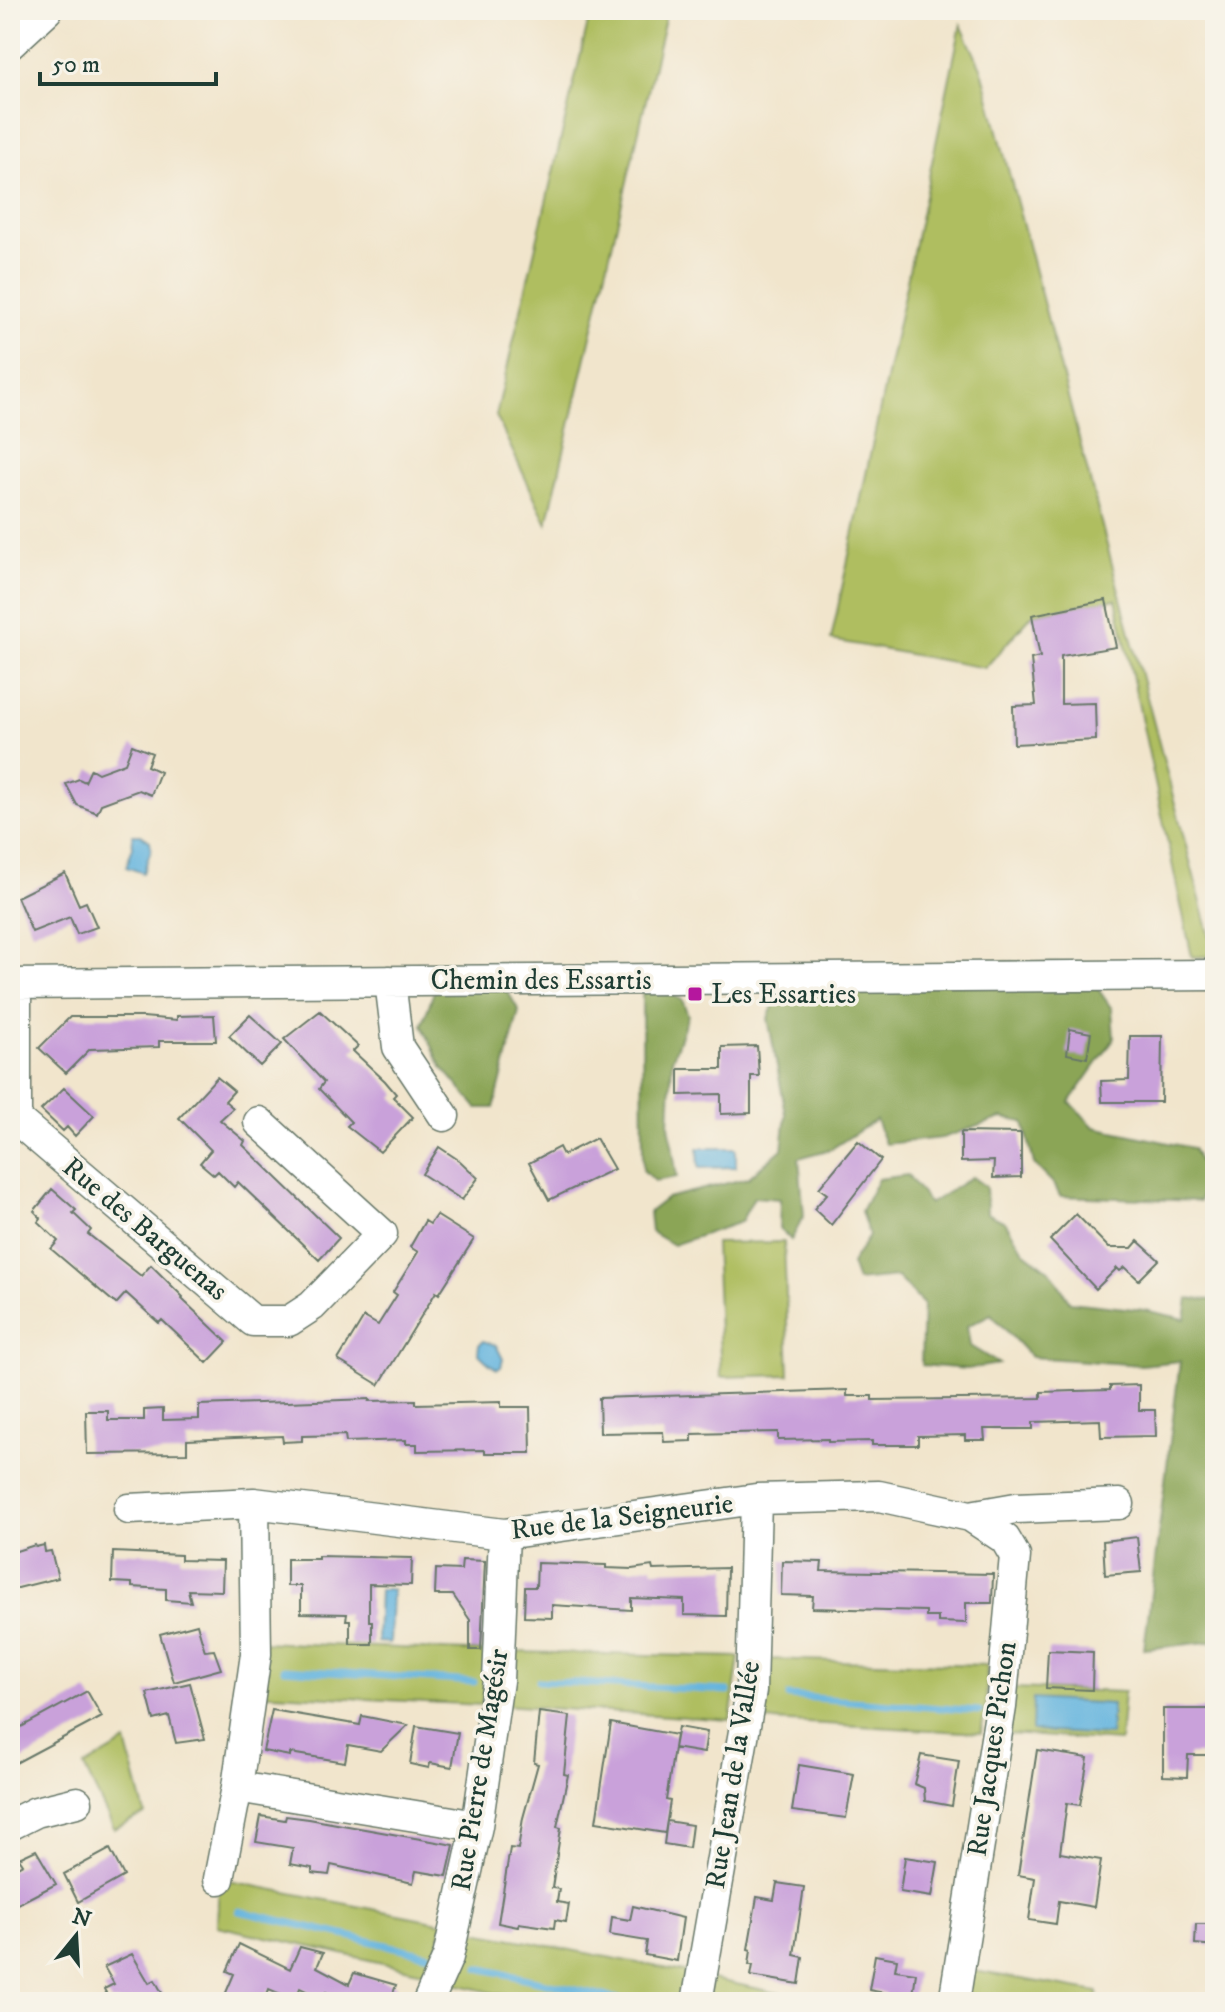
<svg xmlns="http://www.w3.org/2000/svg" width="1225" height="2012" font-family="'IM FELL DW Pica',serif">
	<rect width="100%" height="100%" fill="#f7f3e8"/>
	<filter id="ink" filterUnits="userSpaceOnUse"><feTurbulence type="fractalNoise" baseFrequency=".0125" numOctaves="2"/><feDisplacementMap in="SourceGraphic" scale="16" xChannelSelector="R" yChannelSelector="G"/><feConvolveMatrix kernelMatrix="1 2 1 2 8 2 1 2 1" color-interpolation-filters="sRGB"/></filter>
	<filter id="wash" filterUnits="userSpaceOnUse"><feTurbulence type="fractalNoise" baseFrequency=".006" numOctaves="4" result="noise"/><feDisplacementMap in="SourceGraphic" scale="32" xChannelSelector="R" yChannelSelector="G"/><feGaussianBlur stdDeviation="1.8" result="paint"/><feColorMatrix in="noise" values="0 0 0 0 0 0 0 0 0 0 0 0 0 0 0 0 0 1.4 0 .05"/><feComposite in="paint" operator="in"/></filter>
	<g filter="url(#wash)">
		<rect width="100%" height="100%" fill="#f1e5cc"/>
		<path fill="#afbe61" stroke="#677e4a" stroke-width="2" d="M591 10H667L547 524 496 416Z
			M961 25 982 70 1215 956 1192 957 1116 599 1032 615 985 668 831 640Z
			M784 1242 789 1375 721 1377 715 1243Z
			M261 1642 489 1652 481 1705 255 1693Z
			M511 1652 739 1657 730 1720 502 1705Z
			M762 1659 987 1665 986 1703 981 1733 756 1720Z
			M1013 1688 1124 1692 1120 1741 1008 1734Z
			M126 1742 145 1814 114 1829 84 1767Z
			M219 1879 444 1923 438 1944 423 1972 217 1926Z
			M466 1930 685 1972 679 2002H533L447 1982Z
			M974 1971 1098 1992 1097 2002H961Z
			M712 1979 821 2002H706Z"/>
		<path fill="#8ba557" stroke="#557146" stroke-width="2" d="M983 961 1070 964 1096 986 1112 1009 1114 1039 1070 1102 1094 1127 1193 1148 1206 1176 1200 1201 1060 1196 1054 1184 1034 1164 1024 1122 1002 1118 942 1138 885 1144 876 1120 831 1149 799 1158 804 1216 791 1240 779 1228 780 1199 754 1197 741 1222 673 1245 651 1232 649 1212 667 1198 748 1178 782 1149 786 1114 768 1018 781 988 948 977Z
			M438 980 505 987 519 1011 494 1108H477L442 1067 422 1025Z
			M642 991H663L682 1000 688 1015 672 1060 669 1125 677 1177 655 1181 643 1170Z
			M908 1175 929 1204 972 1177 986 1187 987 1213 1005 1222 1024 1251 1051 1272 1070 1302 1144 1310 1185 1319 1188 1299 1215 1300V1641L1144 1649 1180 1361 1141 1365 1031 1357 991 1314 967 1326 970 1346 999 1364 967 1369 921 1365 923 1304 897 1277 857 1281 851 1264 869 1236 861 1211 878 1179Z"/>
		<path fill="#63b4de" stroke="#417889" stroke-width="2" d="M132 835H141L150 841 151 850 143 873 126 867 133 847Z
			M698 1148H736V1167L699 1168Z
			M483 1341 496 1345 503 1359 501 1367 498 1369C491 1367 483 1358 478 1353L479 1345Z
			M379 1590H392L390 1643 377 1642Z
			M1033 1699 1112 1704 1110 1735 1032 1731Z"/>
		<g fill="none" stroke-linecap="round" stroke-linejoin="round">
			<path stroke="#63b4de" stroke-width="7" d="M284 1669 474 1682
				M539 1681 728 1691
				M789 1696 979 1711
				M239 1911 430 1955
				M479 1968 630 2002"/>
		</g>
		<g id="blocks">
			<path fill="#c9a1da" d="M1106 600 1116 647 1061 656V704L1095 703 1096 740 1014 744 1013 706 1036 705 1031 659 1040 657 1032 615Z
				M132 745 152 753 147 766 160 772 151 795 139 790 101 804 97 813 77 805 66 784 79 779 85 782 91 769 98 773 125 763Z
				M65 873 79 905 86 902 97 927 77 934 70 917 32 932 17 897Z
				M320 1011 358 1046 353 1051 385 1081 396 1094 393 1097 413 1117 380 1152 347 1126 351 1122 319 1089 324 1082 284 1039Z
				M214 1015 216 1041H159V1047L90 1049 66 1073 39 1048 70 1017H143L177 1020V1016Z
				M250 1015 282 1044 260 1066 229 1036Z
				M1070 1029 1091 1033 1087 1058 1067 1054Z
				M1130 1036H1162L1161 1102H1102L1101 1081 1129 1080Z
				M757 1046 759 1076H751V1113L721 1114V1094L679 1095V1069H722V1047Z
				M217 1077 234 1091 225 1101 233 1108 220 1120 245 1141 243 1145 339 1238 319 1260 238 1182 234 1187 218 1171 214 1175 200 1163 211 1150 179 1118Z
				M64 1088 94 1116 75 1136 67 1127 63 1131 41 1110Z
				M961 1132 1021 1133V1177L993 1178 994 1161 961 1162Z
				M596 1138 614 1169 549 1200 529 1163 559 1147 563 1155Z
				M858 1141 881 1160 831 1225 814 1209 827 1194 819 1188Z
				M439 1147 460 1161 478 1178 462 1200 422 1174Z
				M52 1189 76 1210 73 1213 91 1230 88 1234 141 1276 151 1265 183 1297 182 1299 227 1342 207 1363 162 1320 159 1323 126 1293 116 1304 51 1249 58 1241 38 1222 41 1218 34 1211Z
				M1076 1214 1109 1248H1132L1138 1241 1159 1260 1139 1280 1125 1267 1120 1271 1117 1268 1096 1289 1050 1240Z
				M436 1215 474 1239 439 1294 436 1292 379 1385 338 1360 364 1317 378 1325 397 1295 393 1292 418 1252 410 1247 425 1221 430 1224Z
				M1139 1385V1410H1155L1156 1436 1101 1437 1100 1420 1033 1422V1429H984L985 1440H965V1435L918 1436V1445H872V1441L828 1442V1439L778 1440V1432L692 1434V1441L664 1442 663 1432 600 1433 599 1398 847 1390V1396H872V1400L1041 1398V1392L1110 1390V1386Z
				M370 1399 369 1401 416 1400V1404L501 1402V1407H530L531 1453H485V1450L417 1451V1444H406V1440L346 1442 345 1435 302 1436V1441L283 1442 282 1436 187 1440V1453L87 1454 86 1411H108V1420H144V1410L163 1409V1420L199 1419V1405Z
				M1137 1537 1141 1572 1105 1575 1103 1541Z
				M35 1545 36 1547 44 1545 45 1552 51 1551 58 1578 10 1590V1553Z
				M113 1552 181 1555V1560L223 1561 222 1591 188 1590 191 1602 166 1600V1589L132 1587V1583L112 1582Z
				M318 1556 412 1558 411 1585 369 1584V1621H372V1644H350V1620H346L347 1614 301 1613V1586H287V1559H318Z
				M462 1560 485 1561 481 1650H470V1620L453 1595H435L436 1569 461 1570Z
				M782 1561 822 1562 821 1571 993 1574 992 1603H966V1623L938 1622V1617H926V1611L812 1608 813 1596 781 1595Z
				M537 1563 606 1565V1568L632 1569 652 1566 653 1570 727 1568 726 1616 684 1615V1600L631 1598V1610L552 1605V1618L524 1617 525 1587H536Z
				M197 1624 205 1651 214 1650 221 1669 174 1682 160 1634Z
				M1048 1650 1093 1652 1092 1690 1046 1688Z
				M190 1683 205 1739 176 1743 169 1716 154 1720 147 1693Z
				M87 1691 102 1717 10 1766V1733Z
				M1163 1709H1213L1212 1755H1188L1187 1777 1163 1776Z
				M272 1710 360 1725 362 1716 408 1725 381 1751 348 1745 345 1762 290 1753V1756L263 1751Z
				M539 1712 570 1716 564 1774 568 1775 557 1827 561 1828 552 1888 559 1889 557 1902 569 1904 566 1922 555 1920 554 1928 519 1923 518 1927 498 1923 510 1848 518 1849 523 1818 538 1764 534 1763Z
				M611 1723 676 1735 666 1800 670 1801 665 1833 596 1822Z
				M416 1726 458 1733 452 1767 430 1763 429 1768 410 1764Z
				M678 1727 707 1732 704 1753 674 1748Z
				M1037 1750 1088 1758 1080 1805 1067 1803 1060 1853 1101 1860 1094 1907 1059 1901 1056 1924 1029 1920 1035 1878 1018 1875Z
				M921 1755 959 1761 952 1806 925 1801 924 1788 914 1784Z
				M799 1765 854 1774 846 1818 792 1811Z
				M261 1816 285 1820 286 1816 309 1819 454 1845 447 1876 416 1871 413 1883 331 1865 329 1875 312 1873V1868L290 1864 293 1848 256 1842Z
				M667 1821 692 1825 689 1848 664 1844Z
				M110 1849 124 1876 78 1902 64 1874Z
				M36 1850 56 1884 10 1908V1871L23 1864 19 1858Z
				M905 1857 938 1862 932 1897 900 1892Z
				M777 1883 804 1887 794 1955 803 1957 799 1984 751 1976 753 1965H749L751 1950 748 1949 757 1897 774 1900Z
				M633 1906 683 1918 677 1961 645 1955 647 1941 610 1935 612 1917 630 1920Z
				M1196 1924H1215V1946L1195 1944Z
				M239 1944 290 1969 300 1947 323 1953 317 1967 349 1984 354 1973 396 1985 390 2002H342L343 1999 326 1992 323 1999 300 1988 295 2000 269 1989 264 2002H222L234 1974 227 1971Z
				M132 1954 149 1983 155 1980 167 2002H111L104 1989 114 1984 104 1967Z
				M875 1955 897 1959 895 1970 916 1973 912 2002H884L885 1993 869 1990Z"/>
		</g>
	</g>
	<g filter="url(#ink)">
		<use href="#blocks" fill-opacity="0" stroke="#687869" stroke-width="2"/>
		<g fill="none" stroke-linecap="round" stroke-linejoin="round">
			<g stroke="#687869" stroke-width="33">
				<path id="minor" d="M10 44 47 10
					M390 981 398 1047 444 1116
					M10 984 1215 975
					M16 984V1119L253 1321H289L312 1306 382 1234 259 1122
					M129 1509 254 1503 504 1534 756 1499 879 1496 970 1516 1005 1539 1015 1556 1001 1707 954 2002
					M970 1516 1016 1508 1119 1504
					M237 1787 477 1826
					M10 1825 36 1812 77 1802
					M219 1879 237 1787 256 1654 254 1503
					M428 2002 448 1957 477 1826 498 1681 504 1534
					M697 2002 751 1691 756 1499"/>
			</g>
			<use href="#minor" stroke="#fff" stroke-width="30"/>
		</g>
	</g>
	<rect fill="#b5179e" stroke="#f7f3e8" stroke-width="3" x="687" y="986" width="16" height="16" rx="4"/>
	<g text-anchor="middle" dominant-baseline="central" stroke-width="7" stroke-linejoin="round" paint-order="stroke">
		<g font-size="28" fill="#1f3d34" stroke="#f7f3e8">
			<text x="541" y="980">Chemin des Essartis</text>
			<text transform="translate(145 1229) rotate(40)">Rue des Barguenas</text>
			<text transform="translate(622 1517) rotate(-7)">Rue de la Seigneurie</text>
			<text transform="translate(992 1749) rotate(-82)">Rue Jacques Pichon</text>
			<text transform="translate(480 1770) rotate(-81)">Rue Pierre de Magésir</text>
			<text transform="translate(733 1775) rotate(-81)">Rue Jean de la Vallée</text>
		</g>
		<g font-size="28" fill="#1f3d34" stroke="#f7f3e8" text-anchor="start">
			<text x="711" y="994">Les Essarties</text>
		</g>
	</g>
	<rect width="1225" height="2012" fill="none" stroke="#f7f3e8" stroke-width="40"/>
	<g transform="translate(76 1936) rotate(18)" stroke="#f7f3e8" stroke-width="6" paint-order="stroke">
	<path d="M0-6L14 30L0 20L-14 30Z" fill="#1f3d34"/>
	<text y="-12" font-size="22" font-weight="bold" text-anchor="middle" fill="#1f3d34">N</text>
	</g>
	<path d="M40 72v12h176v-12" fill="none" stroke="#1f3d34" stroke-width="4"/>
	<text x="52" y="72" font-size="24" fill="#1f3d34" stroke="#f7f3e8" stroke-width="6" paint-order="stroke">50 m</text>
</svg>
